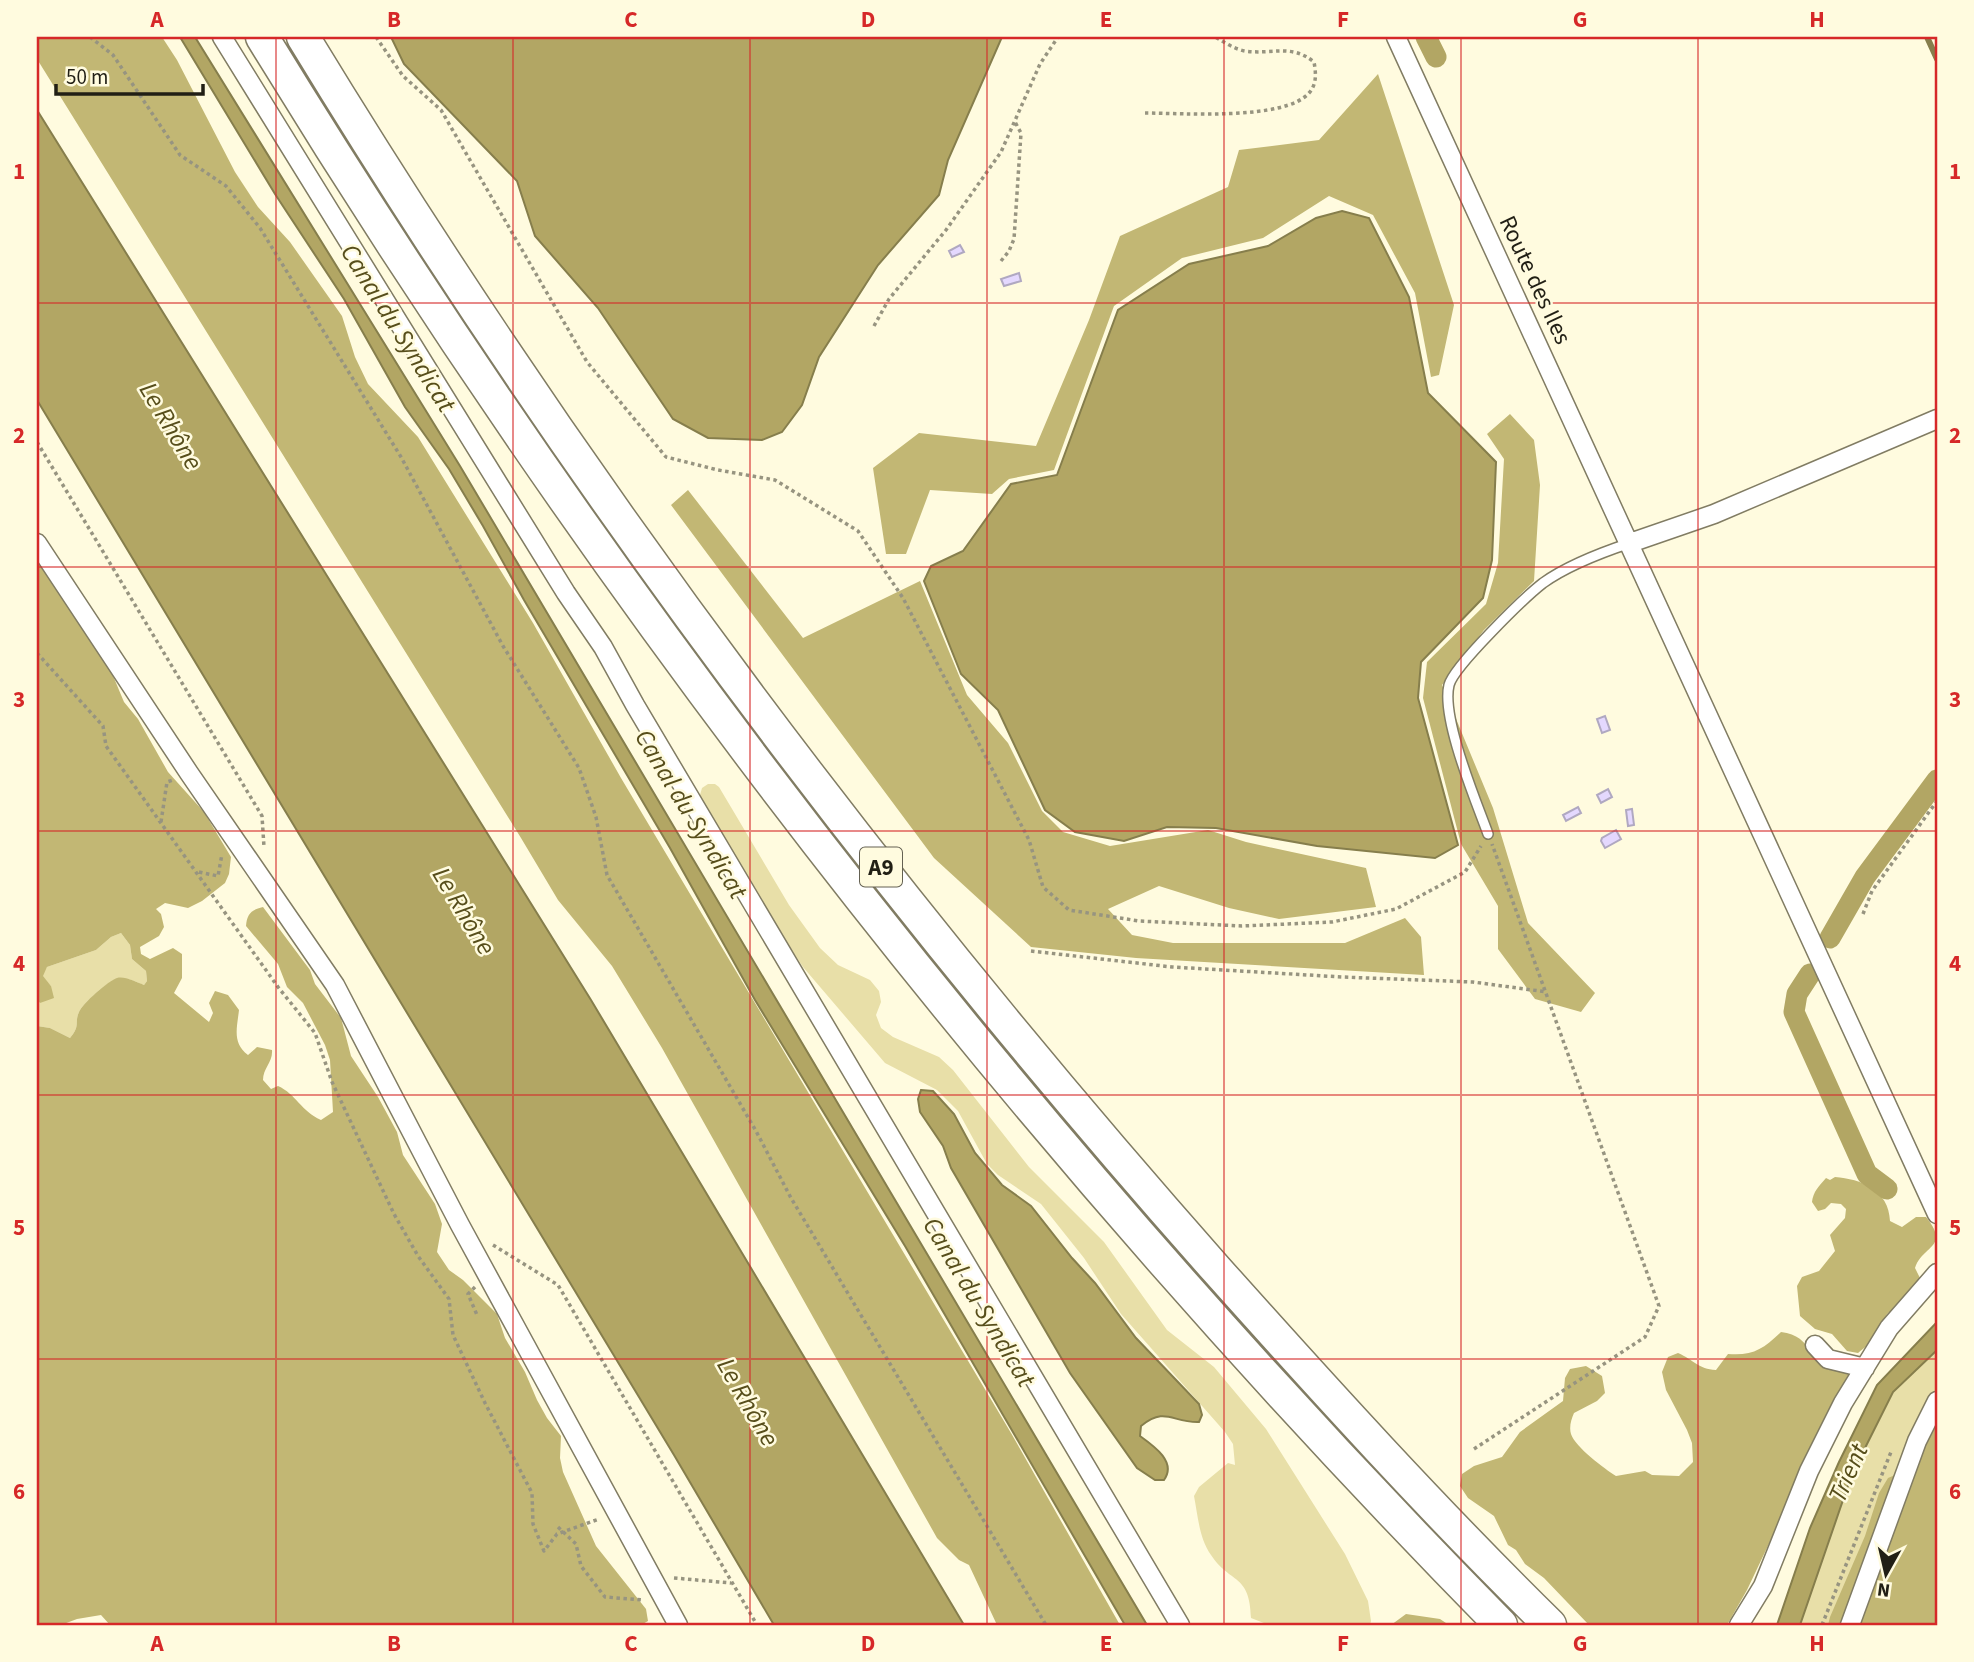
<svg xmlns="http://www.w3.org/2000/svg" width="1974" height="1662" font-family="'Source Sans 3',sans-serif">
	<rect width="100%" height="100%" fill="#fffbdf"/>
	<path fill="#e8dfa8" d="M708 784H715L719 787 789 905 820 948 838 965 870 980 879 991 881 1002 876 1015 881 1028 893 1037 939 1057 953 1070 1029 1167 1104 1242 1167 1330 1214 1367 1266 1429 1345 1554 1368 1601 1371 1621 1370 1625H1269L1251 1618C1250 1573 1230 1584 1211 1555 1199 1538 1198 1516 1194 1496L1199 1487 1228 1463 1235 1465 1233 1444 1225 1432 1121 1314 1084 1258 1041 1204 998 1175 987 1164 958 1111 937 1090 885 1063 803 967 759 901 700 795 702 788Z
		M121 933 130 945 132 959 146 971 147 981 144 985C136 982 125 976 117 979 108 981 83 1003 79 1012 74 1023 81 1025 70 1038L50 1028 37 1026V1000L40 1003 51 986 42 976 47 967 96 950 111 937Z
		M1937 1338V1625H1787L1834 1500 1892 1387Z"/>
	<path fill="#c2b774" d="M37 37H162L177 60 235 172 258 207 290 242 342 316 355 357 368 384 418 437 533 623 621 778 1011 1433 1120 1625H997L969 1565 959 1560 937 1538 662 1048 612 966 558 900 521 838 37 59Z
		M1378 74 1454 305 1439 375 1431 377 1415 293 1373 215 1329 196 1263 238 1182 258 1114 306 1054 470 1009 479 992 494 930 490 906 554H886L873 468 919 433 1036 446 1089 320 1120 236 1228 187 1239 150 1319 140Z
		M1510 414 1534 440 1540 485 1534 581 1484 630 1442 685 1493 808 1528 923 1595 993 1581 1012 1535 999 1498 949V906L1461 844 1423 698 1427 662 1486 604 1498 563 1504 459 1487 434Z
		M688 490 803 638 920 581 967 695 1008 743 1042 811 1063 832 1110 846 1208 830 1246 842 1366 868 1376 907 1279 919 1229 908 1159 886 1108 909 1132 935 1173 943H1345L1405 918 1421 937 1424 975 1136 958 1031 947 934 858 671 505Z
		M37 560 72 598 106 659 124 702 138 719 168 772 204 812 231 857 229 874 225 883 202 901 188 908 165 903 156 909 161 914 164 927 159 936 140 947 141 954 150 959 173 948 182 954V978L174 993 209 1022 213 1013 209 1003 215 991 228 995 239 1010C237 1028 232 1043 248 1055L257 1047 272 1050C273 1062 263 1068 263 1080L271 1089 278 1086C296 1094 301 1111 321 1120L333 1112 330 1060 325 1045 303 1003 287 987 278 964 246 926C247 914 251 910 263 907L310 970 315 984 341 1018 351 1056 378 1097 397 1132 403 1155 435 1204 442 1224 437 1252 449 1270 463 1280 497 1314 505 1338 525 1372 537 1400 547 1418 561 1436 560 1458 563 1472 596 1546 646 1609 648 1621 641 1625H110L101 1615 77 1619 61 1625H37V1026L50 1028 70 1038C81 1025 74 1023 79 1012 83 1003 108 981 117 978 125 976 136 982 144 985L147 981 146 971 132 959 130 945 121 933 111 937 96 950 47 967 43 976 51 986 54 998 40 1003 37 1000Z
		M1835 1177C1861 1179 1889 1190 1890 1221L1902 1227 1916 1217H1926C1951 1248 1922 1245 1915 1268L1921 1280 1909 1306C1883 1312 1889 1311 1878 1333 1874 1341 1865 1347 1858 1353L1847 1351 1832 1334 1815 1329 1800 1316 1797 1286 1802 1277 1819 1271 1835 1251 1830 1235 1845 1218 1846 1209 1841 1204 1831 1203 1825 1209 1818 1211 1812 1202C1813 1192 1819 1186 1826 1178L1830 1180Z
		M1781 1332C1815 1335 1808 1370 1845 1368L1850 1373 1747 1590 1727 1625H1589L1544 1578 1525 1564 1516 1550 1508 1545 1494 1516 1468 1498 1460 1486 1462 1474 1474 1466 1502 1457 1520 1432 1563 1401 1565 1378 1570 1369 1586 1366 1602 1376 1605 1393 1597 1401 1574 1413C1571 1420 1569 1427 1571 1434 1575 1447 1605 1469 1616 1476L1645 1471 1652 1475 1679 1476 1693 1462 1692 1443 1687 1430 1666 1390 1662 1372 1668 1357 1678 1353C1694 1360 1698 1369 1716 1370L1728 1354C1753 1356 1763 1349 1781 1332Z
		M1937 1424V1625H1828L1830 1617 1865 1536 1879 1493 1888 1478C1915 1468 1924 1449 1937 1424Z
		M1406 1614 1440 1619 1449 1625H1391Z"/>
	<path fill="#b2a664" stroke="#867e4c" stroke-width="2" d="M180 37H195L460 466 1147 1625H1125L905 1246 755 1000 670 848 524 600 483 526 449 469 405 407 344 299 275 194Z
		M391 37H1002L948 160 939 195 878 265 819 357 802 405 782 432 762 440 708 438 673 419 598 308 535 236 517 181 404 64Z
		M37 110 591 1000 964 1625H774L674 1455 37 400Z
		M1342 211 1369 218 1409 297 1428 393 1496 462 1492 560 1483 598 1421 662 1418 698 1458 845 1435 858 1317 846 1216 828 1167 827 1124 841 1075 832 1045 810 998 710 961 674 924 581 931 566 963 551 1011 484 1057 475 1118 310 1189 264 1268 246 1316 218Z
		M921 1090 933 1091 954 1114 975 1153 1002 1185 1031 1206 1072 1258 1095 1283 1136 1338 1199 1404 1202 1415 1199 1422C1172 1423 1166 1406 1141 1426L1140 1436C1154 1446 1177 1462 1164 1480H1155L1137 1468 1070 1373 951 1168 943 1146 920 1112 918 1099Z
		M1937 1322V1350L1893 1392 1852 1474 1800 1625H1777L1810 1528 1839 1462 1877 1385Z"/>
	<g fill="none" stroke-linecap="round" stroke-linejoin="round">
		<path stroke="#867e4c" stroke-width="6" d="M1927 37 1937 59"/>
		<path stroke="#b2a664" stroke-width="21" d="M1426 37 1436 57
			M1830 938 1865 877 1937 780
			M1810 974 1797 994 1794 1012 1867 1174 1887 1189"/>
	</g>
	<path fill="#e4d8fe" stroke="#b0a8c1" stroke-width="2" d="M960 245 964 252 952 257 949 251Z
		M1019 273 1021 281 1004 286 1001 279Z
		M1605 716 1610 730 1602 733 1597 719Z
		M1608 789 1612 797 1601 803 1597 795Z
		M1578 807 1581 813 1566 821 1563 815Z
		M1632 809 1634 825 1628 826 1626 810Z
		M1616 830 1621 839 1605 848 1601 841 1602 838Z"/>
	<g fill="none" stroke-linecap="round" stroke-linejoin="round">
		<g stroke="#817c63" stroke-width="12">
			<path id="service" d="M1488 834C1476 801 1441 718 1449 685 1454 666 1525 597 1543 583 1568 565 1600 553 1630 543"/>
		</g>
		<g stroke="#817c63" stroke-width="21">
			<path id="minor" d="M222 37 566 593 603 647 635 705 1180 1625
				M1396 37 1937 1214
				M37 543 189 773 335 985 460 1225 678 1625
				M1630 543 1714 514 1937 419
				M1815 1345 1828 1359 1865 1368
				M1739 1625 1763 1586 1809 1471 1843 1403 1889 1328 1937 1273
				M1850 1625 1917 1441 1937 1401"/>
		</g>
		<g stroke="#817c63" stroke-width="35">
			<path id="motorway" d="M262 37C613 611 1029 1145 1501 1625
				M303 37C569 474 877 886 1216 1269 1324 1390 1434 1511 1550 1625"/>
		</g>
		<path stroke="#979480" stroke-width="3.5" stroke-dasharray="3.5 3.5" stroke-linecap="butt" d="M90 37 113 55 180 155 226 186 260 228 401 457 503 646 579 768 596 817 607 875 756 1131 791 1198 1046 1625
			M376 37 403 76 441 110 587 362 666 457 718 470 775 480 858 531 903 598 1029 840 1043 887 1069 910 1139 921 1242 926 1332 922 1396 909 1465 872 1481 846
			M1145 113C1183 113 1284 121 1309 93 1317 84 1316 73 1314 62 1290 43 1272 55 1245 51 1234 49 1224 42 1215 37
			M1001 261 1009 251 1014 239 1021 133 1015 122
			M874 326 889 299 946 230 1001 152 1040 64 1058 37
			M37 442 262 816 264 847
			M37 653 103 726 106 746 278 987 315 1033 332 1082 394 1214 418 1256 449 1299 453 1335 485 1403 532 1493 533 1524 544 1551 557 1534 599 1519
			M161 822 167 782 173 780
			M199 872 218 876 222 854
			M1863 914 1872 891 1937 801
			M1031 951 1172 967 1342 977 1473 982 1547 992
			M493 1245 558 1285 757 1625
			M475 1287 468 1294 477 1315
			M1474 1449 1645 1337 1659 1306 1492 844
			M558 1527 576 1544 581 1566 605 1597 643 1600
			M674 1578 731 1583
			M1822 1625 1891 1452"/>
		<use href="#service" stroke="#fff" stroke-width="9"/>
		<use href="#minor" stroke="#fff" stroke-width="18"/>
		<use href="#motorway" stroke="#fff" stroke-width="32"/>
	</g>
	<path fill="none" stroke="#d62828" stroke-width="2" stroke-opacity="0.55" d="M276 37V1625M513 37V1625M750 37V1625M987 37V1625M1224 37V1625M1461 37V1625M1698 37V1625M37 303H1937M37 567H1937M37 831H1937M37 1095H1937M37 1359H1937"/>
	<g text-anchor="middle" dominant-baseline="central" stroke-width="5" stroke-linejoin="round" paint-order="stroke">
		<rect fill="#fffbdf" stroke="#646152" stroke-width="2" x="860" y="847.5" width="42" height="39" rx="5"/>
		<g font-size="23" font-weight="bold" fill="#211f15">
			<text x="881" y="867">A9</text>
		</g>
		<g font-size="24" fill="#211f15" stroke="#fffbdf">
			<text transform="translate(1535 280) rotate(65)">Route des Iles</text>
		</g>
		<g font-size="26" font-style="italic" fill="#574e1b" stroke="#fffbdf">
			<text transform="translate(398 328) rotate(58)">Canal du Syndicat</text>
			<text transform="translate(171 426) rotate(59)">Le Rhône</text>
			<text transform="translate(691 814) rotate(59)">Canal du Syndicat</text>
			<text transform="translate(464 911) rotate(59)">Le Rhône</text>
			<text transform="translate(979 1302) rotate(59)">Canal du Syndicat</text>
			<text transform="translate(748 1402) rotate(60)">Le Rhône</text>
			<text transform="translate(1848 1473) rotate(-66)">Trient</text>
		</g>
	</g>
	<rect width="1974" height="1662" fill="none" stroke="#fffbdf" stroke-width="77"/>
	<g transform="translate(1886 1574) rotate(188)" stroke="#fffbdf" stroke-width="5" paint-order="stroke">
	<path d="M0-5L12 26L0 18L-12 26Z" fill="#211f15"/>
	<text y="-10" font-size="19" font-weight="bold" text-anchor="middle" fill="#211f15">N</text>
	</g>
	<path d="M56 84v10h147v-10" fill="none" stroke="#211f15" stroke-width="3.5"/>
	<text x="66" y="84" font-size="21" fill="#211f15" stroke="#fffbdf" stroke-width="5" paint-order="stroke">50 m</text>
	<rect x="38" y="38" width="1898" height="1586" fill="none" stroke="#d62828" stroke-width="2.5"/>
	<g font-size="23" text-anchor="middle" font-weight="bold" fill="#d62828">
		<text x="157" y="27">A</text>
		<text x="394" y="27">B</text>
		<text x="631" y="27">C</text>
		<text x="868" y="27">D</text>
		<text x="1106" y="27">E</text>
		<text x="1343" y="27">F</text>
		<text x="1580" y="27">G</text>
		<text x="1817" y="27">H</text>
		<text x="19" y="179">1</text>
		<text x="1955" y="179">1</text>
		<text x="19" y="443">2</text>
		<text x="1955" y="443">2</text>
		<text x="19" y="707">3</text>
		<text x="1955" y="707">3</text>
		<text x="19" y="971">4</text>
		<text x="1955" y="971">4</text>
		<text x="19" y="1235">5</text>
		<text x="1955" y="1235">5</text>
		<text x="19" y="1499">6</text>
		<text x="1955" y="1499">6</text>
		<text x="157" y="1651">A</text>
		<text x="394" y="1651">B</text>
		<text x="631" y="1651">C</text>
		<text x="868" y="1651">D</text>
		<text x="1106" y="1651">E</text>
		<text x="1343" y="1651">F</text>
		<text x="1580" y="1651">G</text>
		<text x="1817" y="1651">H</text>
	</g>
</svg>
